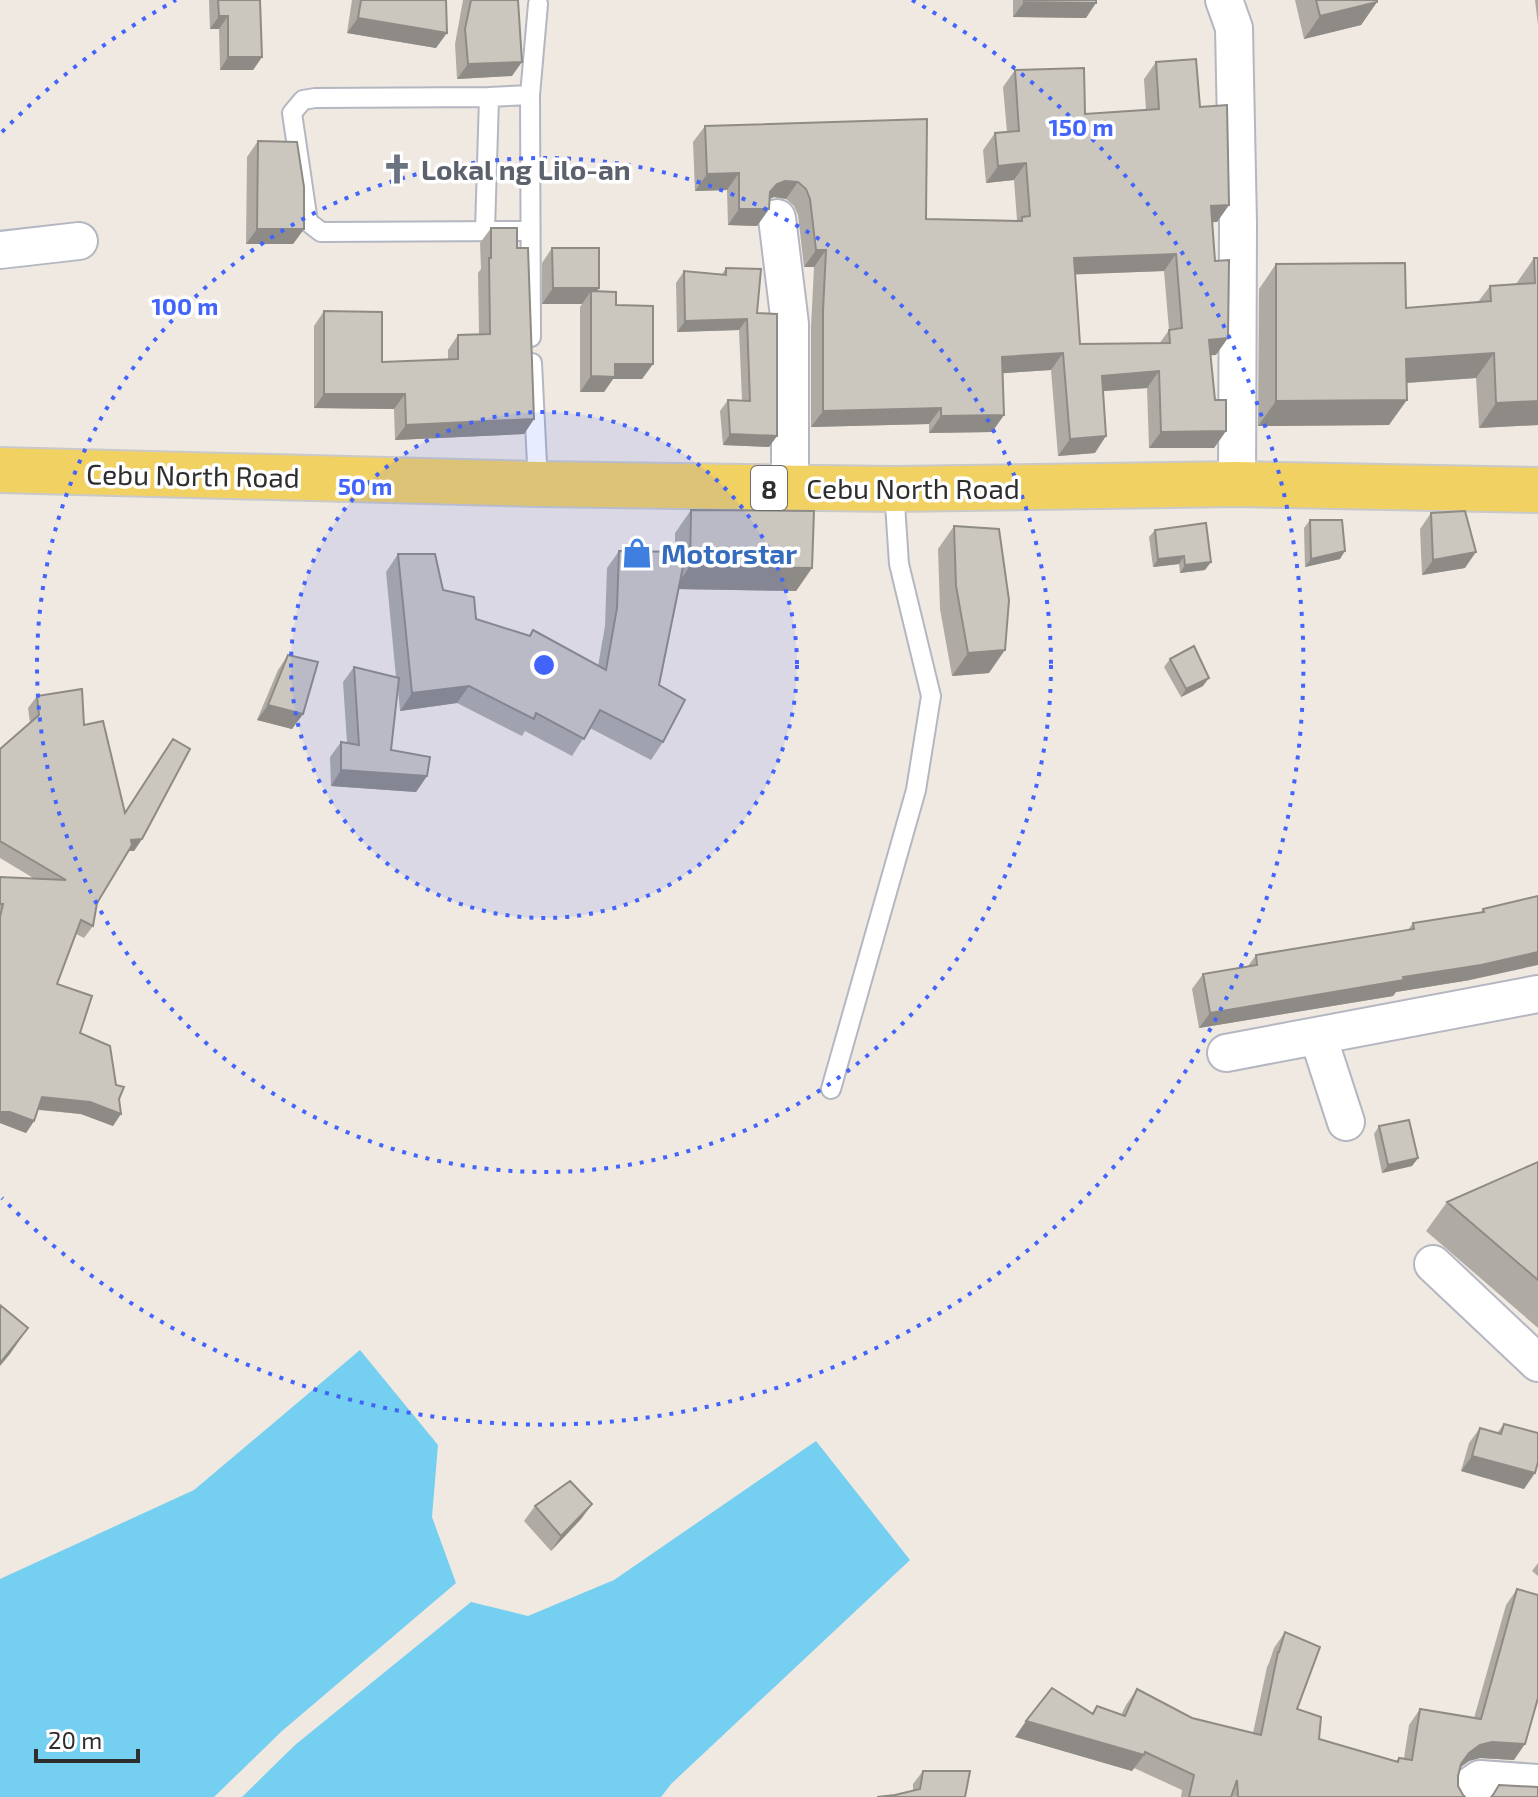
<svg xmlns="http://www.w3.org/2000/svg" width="1538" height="1797" font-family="'Exo 2',sans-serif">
	<rect width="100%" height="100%" fill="#efe9e1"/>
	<path fill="#75cff0" d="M360 1350 438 1445 432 1517 456 1583 282 1731 214 1797H0V1579L194 1490Z
		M816 1441 910 1560 671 1784 661 1797H242L295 1745 471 1602 528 1616 614 1580Z"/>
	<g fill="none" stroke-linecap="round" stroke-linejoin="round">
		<g stroke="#b4b7c1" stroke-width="22">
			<path id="lane" d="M485 231 489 97
				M529 231 321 232 308 222 292 113 303 100 315 98 489 97 530 95
				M531 337 530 95 538 4
				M532 363 538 484
				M831 1089 916 790 931 696 899 564 894 489"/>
		</g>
		<g stroke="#b4b7c1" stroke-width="40">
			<path id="street" d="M1224 0 1234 28 1238 224 1237 484
				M777 218 790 324V488
				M0 250 79 241
				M1318 1036 1346 1122
				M1226 1053 1538 994
				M1433 1264 1538 1363
				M1467 1797 1470 1786 1480 1779 1538 1783"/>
		</g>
		<g stroke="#c9c9c9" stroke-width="48">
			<path id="primary" d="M0 470 538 484 894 489 1237 484 1538 490"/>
		</g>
		<use href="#lane" stroke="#fff" stroke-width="18"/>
		<use href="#street" stroke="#fff" stroke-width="36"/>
		<use href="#primary" stroke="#f2d163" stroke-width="44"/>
	</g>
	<path fill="#afaba4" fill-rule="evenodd" d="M209 0H260L262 57 253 70H220L219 29H210Z
		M352 0H446L436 48 347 33Z
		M463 0H518L512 76 457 79 455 44Z
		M1013 0H1096L1086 18 1013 17Z
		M1295 0H1377V2L1361 25 1304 39Z
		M1535 0H1538V25Z
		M1156 62 1200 107 1229 205 1217 222H1212L1216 355H1211L1215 400 1226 431 1214 448H1149L1147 388 1103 391 1095 453 1058 456 1051 370 1003 373 1004 415 992 432 929 433V424L811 427V327L814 267H804L798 215 794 206 786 199 774 197 769 199V209L757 226 728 225 727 190 695 191 693 142 705 126 926 219 1017 220 1014 180 986 183 983 150 995 133 1007 132 1003 87 1015 70 1085 114 1146 110 1144 79ZM1164 271 1169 330 1159 344H1080L1075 274Z
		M258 141 304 229 293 244H246L247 157Z
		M491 228 517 248 534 419 524 434 395 440 394 409 314 408V326L324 311 382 362 448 360V350L458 335H479L478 273 481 269 480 243Z
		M552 248 599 288 597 291 616 305 653 364 642 379H613L604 392H580V307L582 304H542V263Z
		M1534 258H1538V425L1479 428 1476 378 1407 383 1389 425 1258 426 1259 289 1276 264 1406 308 1478 302 1490 286 1516 284Z
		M726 268 757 313 777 436 769 447 723 445 720 411 728 400H742L739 330 677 332 676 283 684 271 722 274Z
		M691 510 812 568 796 591 679 589 659 685 663 742 651 760 590 728 572 756 525 731 522 736 457 703 400 711 398 689 391 750 427 776 416 792 331 786 330 757 341 742 347 743 343 682 354 667 396 677 386 572 398 554 443 590 476 619 529 636 533 630 598 666 605 626 607 568 619 551 675 552V533Z
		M1431 513 1465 568 1422 575 1420 529Z
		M1310 520 1340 559 1305 567 1304 528Z
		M954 526 989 673 952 676 940 609 938 549Z
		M1155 530 1205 570 1180 573 1179 564 1153 567 1149 537Z
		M288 655 303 714 292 729 257 720 278 670Z
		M1170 659 1203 686 1181 697 1164 667Z
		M37 696 84 725 125 813 142 839 134 851H128L97 903 93 926 84 938 76 934 57 984 80 1033 119 1099 113 1126 81 1114 38 1110 34 1121 26 1133 0 1123V877L35 879 0 858V749L30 723 28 708Z
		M1538 896 1470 980 1396 992 1393 996 1199 1028 1192 989 1203 974 1248 966 1256 955 1408 930 1413 923 1481 912 1483 909Z
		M1379 1126 1418 1158 1412 1166 1382 1173 1374 1134Z
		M1538 1162V1328L1426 1231 1447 1202Z
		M1504 1424 1524 1489 1461 1471 1469 1443 1480 1428 1497 1433Z
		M592 1504 581 1519 551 1551 524 1521 535 1506Z
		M1538 1563V1576L1532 1571Z
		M1517 1589 1514 1760 1480 1758 1469 1761 1460 1767 1458 1776V1786L1463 1795 1465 1797H1181L1182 1790 1134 1768 1132 1771 1015 1737 1092 1713 1097 1706 1121 1715 1126 1705 1137 1689 1192 1718 1253 1733 1267 1667 1269 1663 1274 1648 1285 1632 1297 1709 1319 1739 1396 1761 1399 1758H1404L1409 1725 1420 1709 1474 1718 1506 1605Z
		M923 1771 965 1797 895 1795 913 1791V1784Z"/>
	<path fill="#8e8b86" d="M1024 2 1096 3 1086 18 1013 17Z
		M1377 2 1361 25 1304 39 1320 16Z
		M219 16H228L219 29H210Z
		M358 18 447 33 436 48 347 33Z
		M228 57H262L253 70H220Z
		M522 62 512 76 457 79 468 64Z
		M1026 163 1014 180 986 183 998 166Z
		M739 173 727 190 695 191 707 174Z
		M785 181 798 182 786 199 774 197 765 201 769 209 757 226 728 225 739 209 770 192 777 184Z
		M1229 205 1217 222 1200 223 1211 206Z
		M257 229H304L293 244H246Z
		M816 250H826L814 267H804Z
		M1176 254 1164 271 1062 275 1074 258Z
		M553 288H599L591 301V291L582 304H542Z
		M747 319 739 330 677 332 685 321Z
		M1228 338 1216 355 1197 356 1209 340Z
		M1063 353 1051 370 991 374 1002 357Z
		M1494 353 1476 378 1389 384 1406 359Z
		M615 364H653L642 379H613L604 392H580L591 376Z
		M1159 371 1147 388 1090 392 1102 376Z
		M324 394H405L394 409 314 408Z
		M1407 400 1389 425 1258 426 1276 401Z
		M1538 401V425L1479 428 1496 403Z
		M941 408 929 424 811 427 823 411Z
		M1004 415 992 432 929 433 941 416Z
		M534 419 524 434 395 440 406 425Z
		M1226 431 1214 448H1149L1161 432Z
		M730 434 777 436 769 447 723 445Z
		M1106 436 1095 453 1058 456 1070 439Z
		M1345 551 1340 559 1305 567 1311 559Z
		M1476 552 1465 568 1422 575 1433 560Z
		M1184 556 1179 564 1153 567 1158 559Z
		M1211 562 1205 570 1180 573 1185 565Z
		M690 566 812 568 796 591 674 589Z
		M1005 650 989 673 952 676 968 653Z
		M1209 678 1203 686 1181 697 1186 689Z
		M469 686 457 703 400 711 412 693Z
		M268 705 303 714 292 729 257 720Z
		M341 770 427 776 416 792 331 786Z
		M142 839 134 851H123L131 840Z
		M1538 952V965L1470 980 1396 992 1393 996 1199 1028 1210 1013Z
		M42 1097 90 1102 121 1114 113 1126 81 1114 34 1109Z
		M0 1112H10L34 1121 26 1133 0 1123Z
		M1418 1158 1412 1166 1382 1173 1388 1165Z
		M28 1328 10 1354 0 1366V1363Z
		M1472 1456 1535 1473 1524 1489 1461 1471Z
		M592 1504 581 1519 551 1551 561 1536Z
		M1026 1721 1144 1755 1132 1771 1015 1737Z
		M1492 1742 1525 1744 1514 1760 1480 1758 1469 1761 1458 1769 1469 1753 1480 1745Z"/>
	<path fill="#cbc7bf" stroke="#8e8b86" stroke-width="2" fill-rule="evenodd" d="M218 0H260L262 57H228V16H219Z
		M361 0H446L447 33 358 18Z
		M471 0H518L522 62 468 64 465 29Z
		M1024 0H1096V3L1024 2Z
		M1316 0H1377V2L1320 16Z
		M1196 59 1200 107 1227 105 1229 205 1211 206 1215 261 1229 260 1228 338 1209 340 1215 400H1226V431L1161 432 1159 371 1102 376 1106 436 1070 439 1063 353 1002 357 1004 415 941 416V408L823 411V311L826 250H816L810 199 806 189 798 182 785 181 777 184 770 192 769 209H739V173L707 174 705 126 927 119 926 219 1022 221V217L1030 216 1026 163 998 166 995 133 1019 131 1015 70 1084 68 1085 114 1159 109 1156 62ZM1176 254 1182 328 1169 330 1170 343 1080 344 1074 258Z
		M258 141 297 142 304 187V229H257Z
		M491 228H517V248H528L534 419 406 425 405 394H324V311L382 312V362L458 359V335L490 334 489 258H491Z
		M552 248H599V288H553Z
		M1534 258H1538V401L1496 403 1494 353 1406 359 1407 400 1276 401V264L1405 263 1406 308 1491 301 1490 286 1535 283Z
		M726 268 761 269 757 313 777 314V436L730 434 728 400 750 401 747 319 685 321 684 271 726 275Z
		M591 291 616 292V305L653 306V364H615V377L591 376Z
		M691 510 814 511 812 568 690 566Z
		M1465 511 1476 552 1433 560 1431 513Z
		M1310 520H1342L1345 551 1311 559Z
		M1206 523 1211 562 1185 565 1184 556 1158 559 1155 530Z
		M954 526 999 529 1009 600 1005 650 968 653 956 586Z
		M619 551 686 552 659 685 685 700 663 742 600 710 584 739 536 713 534 719 469 686 412 693 398 554H435L443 590 474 597 476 619 530 636 533 630 606 670 617 608Z
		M1194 646 1209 678 1186 689 1170 659Z
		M288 655 318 662 303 714 268 705Z
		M354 667 399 678 391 750 430 757 427 776 341 770V742L359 745Z
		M82 689 84 725 103 721 125 813 173 739 190 749 142 839 131 840 132 845 97 903 93 926 81 920 57 984 92 996 80 1033 110 1046 116 1085 124 1087 119 1099 121 1114 90 1102 42 1097 34 1121 10 1112H0V917L3 904H0V877L66 880 0 841V749L39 715 37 696Z
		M1538 896V952L1481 965 1403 977 1404 980 1210 1013 1203 974 1257 965 1256 955 1414 929 1413 923 1484 912 1483 909Z
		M1409 1120 1418 1158 1388 1165 1379 1126Z
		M1538 1162V1280L1447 1202Z
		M0 1305 28 1328 0 1363Z
		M1504 1424 1538 1433V1462L1535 1473 1472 1456 1480 1428 1501 1434Z
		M570 1481 592 1504 561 1536 535 1506Z
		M1517 1589 1538 1595V1698L1525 1744 1492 1742 1480 1745 1469 1753 1461 1764 1458 1776V1786L1463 1795 1465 1797H1238L1237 1780 1231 1797H1189L1194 1775 1145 1752 1144 1755 1026 1721 1052 1688 1093 1714 1097 1706 1125 1716 1137 1689 1192 1718 1261 1735 1278 1652H1279L1285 1632 1320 1647 1297 1709 1321 1717 1319 1739 1398 1762 1399 1758 1412 1760 1420 1709 1481 1719Z
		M923 1771H970L965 1797H877L895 1795 920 1789Z
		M1499 1785 1538 1787V1797H1491L1493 1795Z"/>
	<circle cx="544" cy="665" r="253" fill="#4264fb" fill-opacity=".12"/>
	<g fill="none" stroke="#4264fb" stroke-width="4" stroke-dasharray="4 8">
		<circle cx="544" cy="665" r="253"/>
		<circle cx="544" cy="665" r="507"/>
		<path d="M2 132A760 760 0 0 1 176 0M912 0A760 760 0 1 1 2 1198"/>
	</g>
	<defs>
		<g id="church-bare" transform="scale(2.4)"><path d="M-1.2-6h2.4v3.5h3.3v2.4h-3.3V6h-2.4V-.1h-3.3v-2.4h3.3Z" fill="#6b7280" stroke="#fff" stroke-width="2.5" paint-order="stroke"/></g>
		<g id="shop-bare" transform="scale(2.4)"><path d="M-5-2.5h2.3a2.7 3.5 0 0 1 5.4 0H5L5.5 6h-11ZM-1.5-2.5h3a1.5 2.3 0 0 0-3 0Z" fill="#3f7fe0" stroke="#fff" stroke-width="2.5" paint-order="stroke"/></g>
	</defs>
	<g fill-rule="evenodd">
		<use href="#church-bare" x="397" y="169"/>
		<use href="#shop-bare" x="637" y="553"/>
	</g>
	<g text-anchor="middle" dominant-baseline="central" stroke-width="7" stroke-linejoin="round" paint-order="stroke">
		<rect fill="#fff" stroke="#6d6d6d" stroke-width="2" x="751" y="466" width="36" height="44" rx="6"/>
		<g font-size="26" font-weight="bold" fill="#2e2e2e">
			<text x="769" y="488">8</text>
		</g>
		<g font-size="28" font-weight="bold" fill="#5b616d" stroke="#fff" text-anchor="start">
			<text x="421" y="169">Lokal ng Lilo-an</text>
		</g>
		<g font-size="28" fill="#2e2e2e" stroke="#fff">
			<text transform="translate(193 475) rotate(1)">Cebu North Road</text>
			<text x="913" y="488">Cebu North Road</text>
		</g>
		<g font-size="28" font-weight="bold" fill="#366cbe" stroke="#fff" text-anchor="start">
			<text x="661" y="553">Motorstar</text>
		</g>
	</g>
	<circle cx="544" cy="665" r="12" fill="#4264fb" stroke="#fff" stroke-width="4"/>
	<g font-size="24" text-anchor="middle" font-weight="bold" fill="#4264fb" stroke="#fff" stroke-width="7" stroke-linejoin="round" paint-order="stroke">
		<text x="1081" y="136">150 m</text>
		<text x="185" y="315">100 m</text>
		<text x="365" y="495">50 m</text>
	</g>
	<path d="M36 1749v12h102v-12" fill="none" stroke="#2e2e2e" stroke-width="4"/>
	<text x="48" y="1749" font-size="24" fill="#2e2e2e" stroke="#ffffff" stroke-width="6" paint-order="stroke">20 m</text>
</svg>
